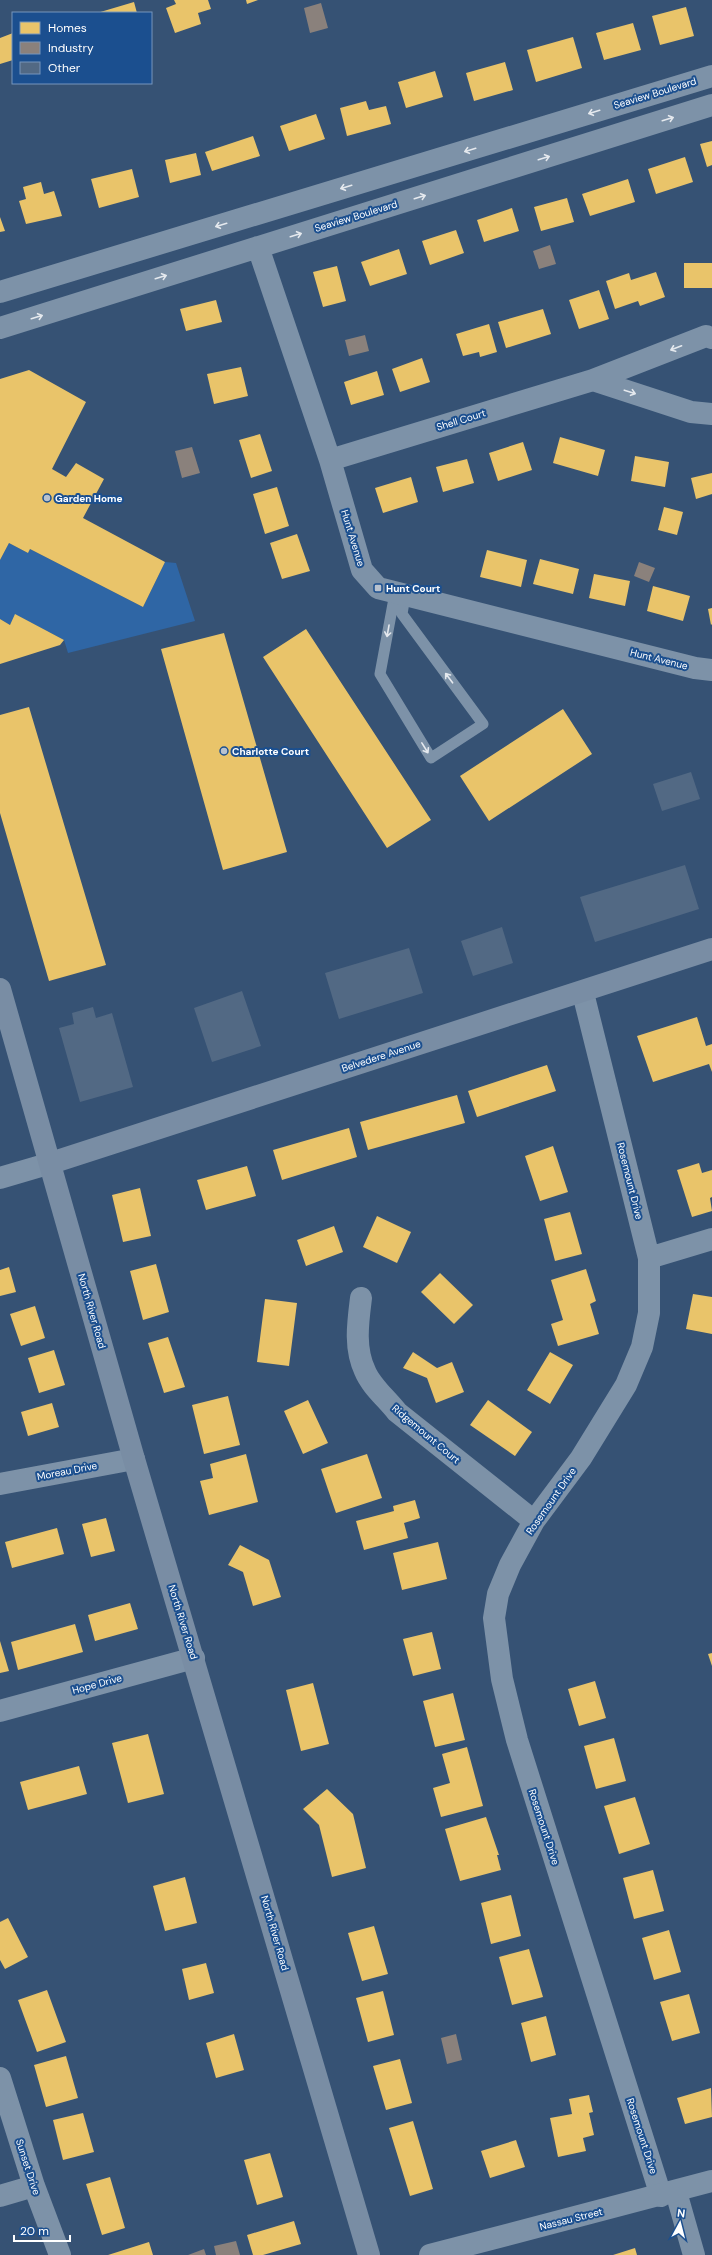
<svg xmlns="http://www.w3.org/2000/svg" width="712" height="2255" font-family="'DM Sans',sans-serif">
	<rect width="100%" height="100%" fill="#365274"/>
	<path fill="#2f66a5" d="M9 543 28 553 30 549 143 607 165 562 176 563 195 621 68 653 64 640 16 615 10 625 0 619V560Z"/>
	<path fill="#e9c46a" d="M174 0H208L211 9 198 13 201 24 175 33 166 8 176 4Z
		M246 0H258L247 4Z
		M134 2 137 13H97Z
		M686 7 694 36 660 45 652 16Z
		M633 23 641 50 604 60 596 33Z
		M13 33V60L0 64V38Z
		M573 37 582 68 536 82 527 50Z
		M505 62 513 90 474 101 466 73Z
		M435 71 443 97 406 108 398 82Z
		M366 101 369 110 386 106 391 124 347 136 340 108Z
		M316 114 325 139 289 151 280 126Z
		M253 136 260 156 212 171 205 152Z
		M712 141V165L707 167 700 144Z
		M196 153 201 175 170 183 165 160Z
		M685 157 693 182 656 194 648 169Z
		M132 169 139 197 99 208 91 179Z
		M628 179 635 202 590 216 582 194Z
		M41 182 44 194 54 191 62 216 26 224 19 201 26 199 23 187Z
		M567 198 574 222 541 231 534 207Z
		M512 208 519 231 484 242 477 220Z
		M0 217 5 231 0 232Z
		M456 230 464 253 430 265 422 241Z
		M399 249 407 274 370 286 361 262Z
		M684 263H712V288H684Z
		M337 266 346 301 323 307 313 272Z
		M656 272 665 297 640 306 638 301 615 309 606 281 629 273 631 280Z
		M599 290 609 319 579 329 569 300Z
		M216 300 222 322 186 331 180 309Z
		M543 309 551 334 506 348 498 322Z
		M489 324 497 352 480 357 479 352 463 356 456 334Z
		M422 358 430 382 400 392 392 369Z
		M241 367 248 396 214 404 207 374Z
		M29 370 86 402 52 469 66 477 76 463 104 479 83 518 165 562 143 607 30 549 28 553 9 543 0 560V379Z
		M377 371 384 395 351 405 344 382Z
		M260 434 272 471 251 478 239 440Z
		M560 437 605 450 598 476 553 463Z
		M523 442 532 470 498 481 489 453Z
		M635 456 669 462 665 487 631 481Z
		M467 459 474 483 443 492 436 467Z
		M712 473V494L696 499 691 478Z
		M411 477 418 502 383 513 375 488Z
		M277 487 289 526 265 534 253 494Z
		M664 507 683 512 677 535 658 530Z
		M297 534 310 571 282 579 270 543Z
		M487 550 527 560 521 587 480 577Z
		M540 559 579 569 573 594 533 584Z
		M594 574 630 581 625 606 589 598Z
		M653 586 690 596 683 621 647 611Z
		M712 608V624L711 625 708 609Z
		M15 614 64 640 60 645 0 664V619L10 625Z
		M306 629 431 820 387 848 263 657Z
		M224 633 287 852 223 870 161 649Z
		M29 707 106 965 49 981 0 813V715Z
		M563 709 592 754 489 821 460 776Z
		M697 1017 706 1046 712 1044V1072L709 1064 653 1082 637 1036Z
		M547 1065 556 1091 477 1117 468 1091Z
		M457 1095 465 1123 368 1150 360 1122Z
		M349 1128 357 1157 282 1180 273 1150Z
		M553 1146 568 1192 540 1201 525 1156Z
		M699 1163 702 1173 712 1170V1197L710 1198 712 1211 692 1217 677 1170Z
		M247 1166 256 1196 206 1210 197 1180Z
		M140 1188 151 1236 123 1242 112 1195Z
		M570 1212 582 1254 555 1261 544 1219Z
		M377 1216 411 1232 397 1263 363 1247Z
		M334 1226 343 1252 306 1266 297 1240Z
		M156 1264 169 1312 143 1320 130 1271Z
		M9 1267 16 1292 0 1296V1270Z
		M586 1269 596 1301 590 1304 599 1334 558 1346 551 1324 563 1320 551 1280Z
		M440 1273 473 1305 454 1324 421 1292Z
		M693 1294 712 1297V1334L686 1329Z
		M265 1299 297 1303 289 1366 257 1362Z
		M35 1306 45 1338 21 1346 10 1314Z
		M168 1337 185 1387 164 1393 148 1343Z
		M54 1350 65 1385 39 1393 28 1358Z
		M413 1352 437 1368 452 1362 464 1392 436 1403 427 1378 403 1368Z
		M550 1352 573 1365 550 1404 527 1390Z
		M228 1396 240 1445 204 1454 192 1405Z
		M308 1400 328 1443 303 1454 284 1411Z
		M488 1400 532 1432 515 1456 470 1425Z
		M52 1403 59 1427 28 1436 21 1412Z
		M246 1454 258 1502 209 1515 200 1481 213 1478 210 1464Z
		M367 1454 382 1498 336 1513 321 1469Z
		M415 1500 420 1518 404 1523 408 1538 364 1550 356 1521 394 1511 393 1506Z
		M106 1518 115 1551 91 1557 82 1524Z
		M57 1528 64 1554 12 1568 5 1542Z
		M438 1542 447 1579 402 1590 393 1553Z
		M240 1545 269 1560 281 1597 253 1606 243 1572 228 1565Z
		M130 1603 138 1629 95 1641 88 1615Z
		M75 1624 83 1652 18 1670 11 1642Z
		M432 1632 441 1669 413 1676 403 1639Z
		M0 1641 9 1671 0 1673Z
		M712 1653V1666L708 1654Z
		M595 1681 606 1718 579 1726 568 1689Z
		M313 1683 329 1744 301 1751 286 1690Z
		M453 1693 465 1740 435 1747 423 1701Z
		M148 1734 164 1794 128 1803 112 1743Z
		M614 1738 626 1781 596 1789 584 1746Z
		M467 1747 483 1806 441 1817 433 1788 450 1783 442 1754Z
		M79 1766 87 1794 28 1810 20 1782Z
		M327 1789 353 1814 366 1868 332 1877 319 1825 303 1809Z
		M635 1797 650 1844 619 1854 604 1806Z
		M486 1817 499 1855H497L501 1870 460 1881 445 1829Z
		M653 1870 664 1911 634 1919 623 1878Z
		M185 1877 197 1923 165 1931 153 1886Z
		M511 1895 521 1936 491 1944 481 1903Z
		M8 1918 28 1957 5 1969 0 1960V1922Z
		M374 1926 388 1974 362 1981 348 1933Z
		M669 1930 681 1972 654 1980 642 1938Z
		M529 1949 543 1997 512 2005 499 1957Z
		M206 1963 214 1993 189 2000 182 1969Z
		M47 1990 66 2042 37 2052 18 2000Z
		M383 1991 394 2035 368 2042 356 1998Z
		M689 1994 700 2033 672 2041 660 2002Z
		M546 2016 556 2055 531 2062 521 2023Z
		M234 2034 244 2070 216 2078 206 2043Z
		M66 2056 78 2098 46 2107 34 2065Z
		M400 2059 412 2103 386 2110 373 2066Z
		M711 2088 712 2117 685 2124 677 2098Z
		M589 2095 593 2112 589 2113 594 2135 583 2138 586 2151 558 2157 550 2118 572 2114 569 2099Z
		M83 2113 94 2152 63 2160 53 2120Z
		M413 2121 433 2189 410 2196 389 2128Z
		M516 2140 525 2167 490 2178 481 2151Z
		M270 2153 283 2197 257 2205 244 2160Z
		M110 2177 125 2228 102 2235 86 2184Z
		M294 2221 301 2244 263 2255H253L247 2235Z
		M149 2242 153 2255H108Z
		M635 2248 637 2255H613Z"/>
	<path fill="#8a817c" d="M321 3 328 28 310 33 304 8Z
		M550 245 556 264 539 269 533 251Z
		M365 335 369 351 349 356 345 340Z
		M192 447 200 473 182 478 175 451Z
		M639 562 655 568 649 582 634 576Z
		M456 2034 462 2060 447 2064 441 2038Z
		M236 2241 240 2255H216L214 2246Z
		M204 2249 206 2255H188Z"/>
	<path fill="#526984" d="M691 772 700 799 662 811 653 784Z
		M685 865 699 909 595 942 580 897Z
		M502 927 513 963 473 976 461 941Z
		M409 948 423 993 339 1019 325 973Z
		M242 991 261 1046 212 1062 194 1008Z
		M93 1007 96 1018 112 1013 133 1087 80 1102 59 1028 74 1024 72 1013Z"/>
	<g fill="none" stroke-linecap="round" stroke-linejoin="round">
		<path stroke="#7d92a8" stroke-width="11" d="M395 593 380 674 431 758 483 724 402 614 405 596"/>
		<path stroke="#7d92a8" stroke-width="22" d="M258 247 330 460 362 570 378 588 695 668 712 670
			M0 292 712 76
			M0 328 712 105
			M593 380 691 412 712 414
			M330 460 593 380 706 336 712 338
			M583 993 649 1258V1313L642 1347 626 1385 581 1458 534 1521 510 1565 498 1594 494 1618 502 1679 517 1740 661 2196
			M0 1178 51 1163
			M649 1258 712 1239
			M361 1298C358 1322 354 1348 365 1371 371 1386 387 1399 397 1412L534 1521
			M0 1484 134 1459
			M0 1711 194 1658
			M0 2078 34 2186 60 2255
			M676 2192 694 2255
			M0 2196 34 2186"/>
		<path stroke="#7d92a8" stroke-width="22" d="M430 2255 712 2181"/>
		<path stroke="#798da4" stroke-width="22" d="M0 989 134 1459 369 2255
			M51 1163 712 949"/>
	</g>
	<defs><path id="oneway-shaft" d="M-6 0H5M1.5-3L5.5 0L1.5 3" fill="none" stroke-width="1.6" stroke-linecap="round" stroke-linejoin="round"/></defs>
	<g stroke="#e5e9ee">
		<use href="#oneway-shaft" transform="translate(594 112) rotate(163)"/>
		<use href="#oneway-shaft" transform="translate(668 119) rotate(-17)"/>
		<use href="#oneway-shaft" transform="translate(470 150) rotate(163)"/>
		<use href="#oneway-shaft" transform="translate(544 158) rotate(-17)"/>
		<use href="#oneway-shaft" transform="translate(346 187) rotate(163)"/>
		<use href="#oneway-shaft" transform="translate(420 197) rotate(-17)"/>
		<use href="#oneway-shaft" transform="translate(221 225) rotate(163)"/>
		<use href="#oneway-shaft" transform="translate(296 235) rotate(-17)"/>
		<use href="#oneway-shaft" transform="translate(161 277) rotate(-17)"/>
		<use href="#oneway-shaft" transform="translate(37 317) rotate(-17)"/>
		<use href="#oneway-shaft" transform="translate(676 348) rotate(159)"/>
		<use href="#oneway-shaft" transform="translate(630 392) rotate(18)"/>
		<use href="#oneway-shaft" transform="translate(388 631) rotate(100)"/>
		<use href="#oneway-shaft" transform="translate(449 678) rotate(-127)"/>
		<use href="#oneway-shaft" transform="translate(425 748) rotate(58)"/>
	</g>
	<g fill="#b9c2ce" stroke="#1b4f8f" stroke-width="1.5">
		<circle cx="47" cy="498" r="4"/>
		<rect x="374" y="584" width="8" height="8" rx="2"/>
		<circle cx="224" cy="751" r="4"/>
	</g>
	<g text-anchor="middle" dominant-baseline="central" stroke-width="4" stroke-linejoin="round" paint-order="stroke">
		<g font-size="10" fill="#fff" stroke="#1b4f8f">
			<text transform="translate(655 93) rotate(-17)">Seaview Boulevard</text>
			<text transform="translate(356 216) rotate(-17)">Seaview Boulevard</text>
			<text transform="translate(461 420) rotate(-17)">Shell Court</text>
			<text transform="translate(353 538) rotate(73)">Hunt Avenue</text>
			<text transform="translate(659 659) rotate(14)">Hunt Avenue</text>
			<text transform="translate(381 1056) rotate(-18)">Belvedere Avenue</text>
			<text transform="translate(630 1181) rotate(76)">Rosemount Drive</text>
			<text transform="translate(92 1311) rotate(74)">North River Road</text>
			<text transform="translate(426 1434) rotate(40)">Ridgemount Court</text>
			<text transform="translate(67 1471) rotate(-11)">Moreau Drive</text>
			<text transform="translate(551 1501) rotate(-55)">Rosemount Drive</text>
			<text transform="translate(183 1622) rotate(73)">North River Road</text>
			<text transform="translate(97 1684) rotate(-15)">Hope Drive</text>
			<text transform="translate(544 1827) rotate(72)">Rosemount Drive</text>
			<text transform="translate(275 1933) rotate(74)">North River Road</text>
			<text transform="translate(642 2136) rotate(72)">Rosemount Drive</text>
			<text transform="translate(28 2167) rotate(72)">Sunset Drive</text>
			<text transform="translate(571 2219) rotate(-14)">Nassau Street</text>
		</g>
		<g font-size="10" font-weight="bold" fill="#fff" stroke="#1b4f8f" text-anchor="start">
			<text x="55" y="498">Garden Home</text>
			<text x="386" y="588">Hunt Court</text>
			<text x="232" y="751">Charlotte Court</text>
		</g>
	</g>
	<rect x="12" y="12" width="140" height="72" fill="#1b4f8f" stroke="#7695bc"/>
	<rect x="20" y="22" width="20" height="12" fill="#e9c46a" stroke="#7695bc"/>
	<text x="48" y="32" font-size="12" fill="#ffffff">Homes</text>
	<rect x="20" y="42" width="20" height="12" fill="#8a817c" stroke="#7695bc"/>
	<text x="48" y="52" font-size="12" fill="#ffffff">Industry</text>
	<rect x="20" y="62" width="20" height="12" fill="#526984" stroke="#7695bc"/>
	<text x="48" y="72" font-size="12" fill="#ffffff">Other</text>
	<g transform="translate(680 2223) rotate(7)" stroke="#1b4f8f" stroke-width="3" paint-order="stroke">
	<path d="M0-3L7 15L0 10L-7 15Z" fill="#ffffff"/>
	<text y="-6" font-size="11" font-weight="bold" text-anchor="middle" fill="#ffffff">N</text>
	</g>
	<path d="M14 2235v6h56v-6" fill="none" stroke="#ffffff" stroke-width="2"/>
	<text x="20" y="2235" font-size="12" fill="#ffffff" stroke="#1b4f8f" stroke-width="3" paint-order="stroke">20 m</text>
</svg>
